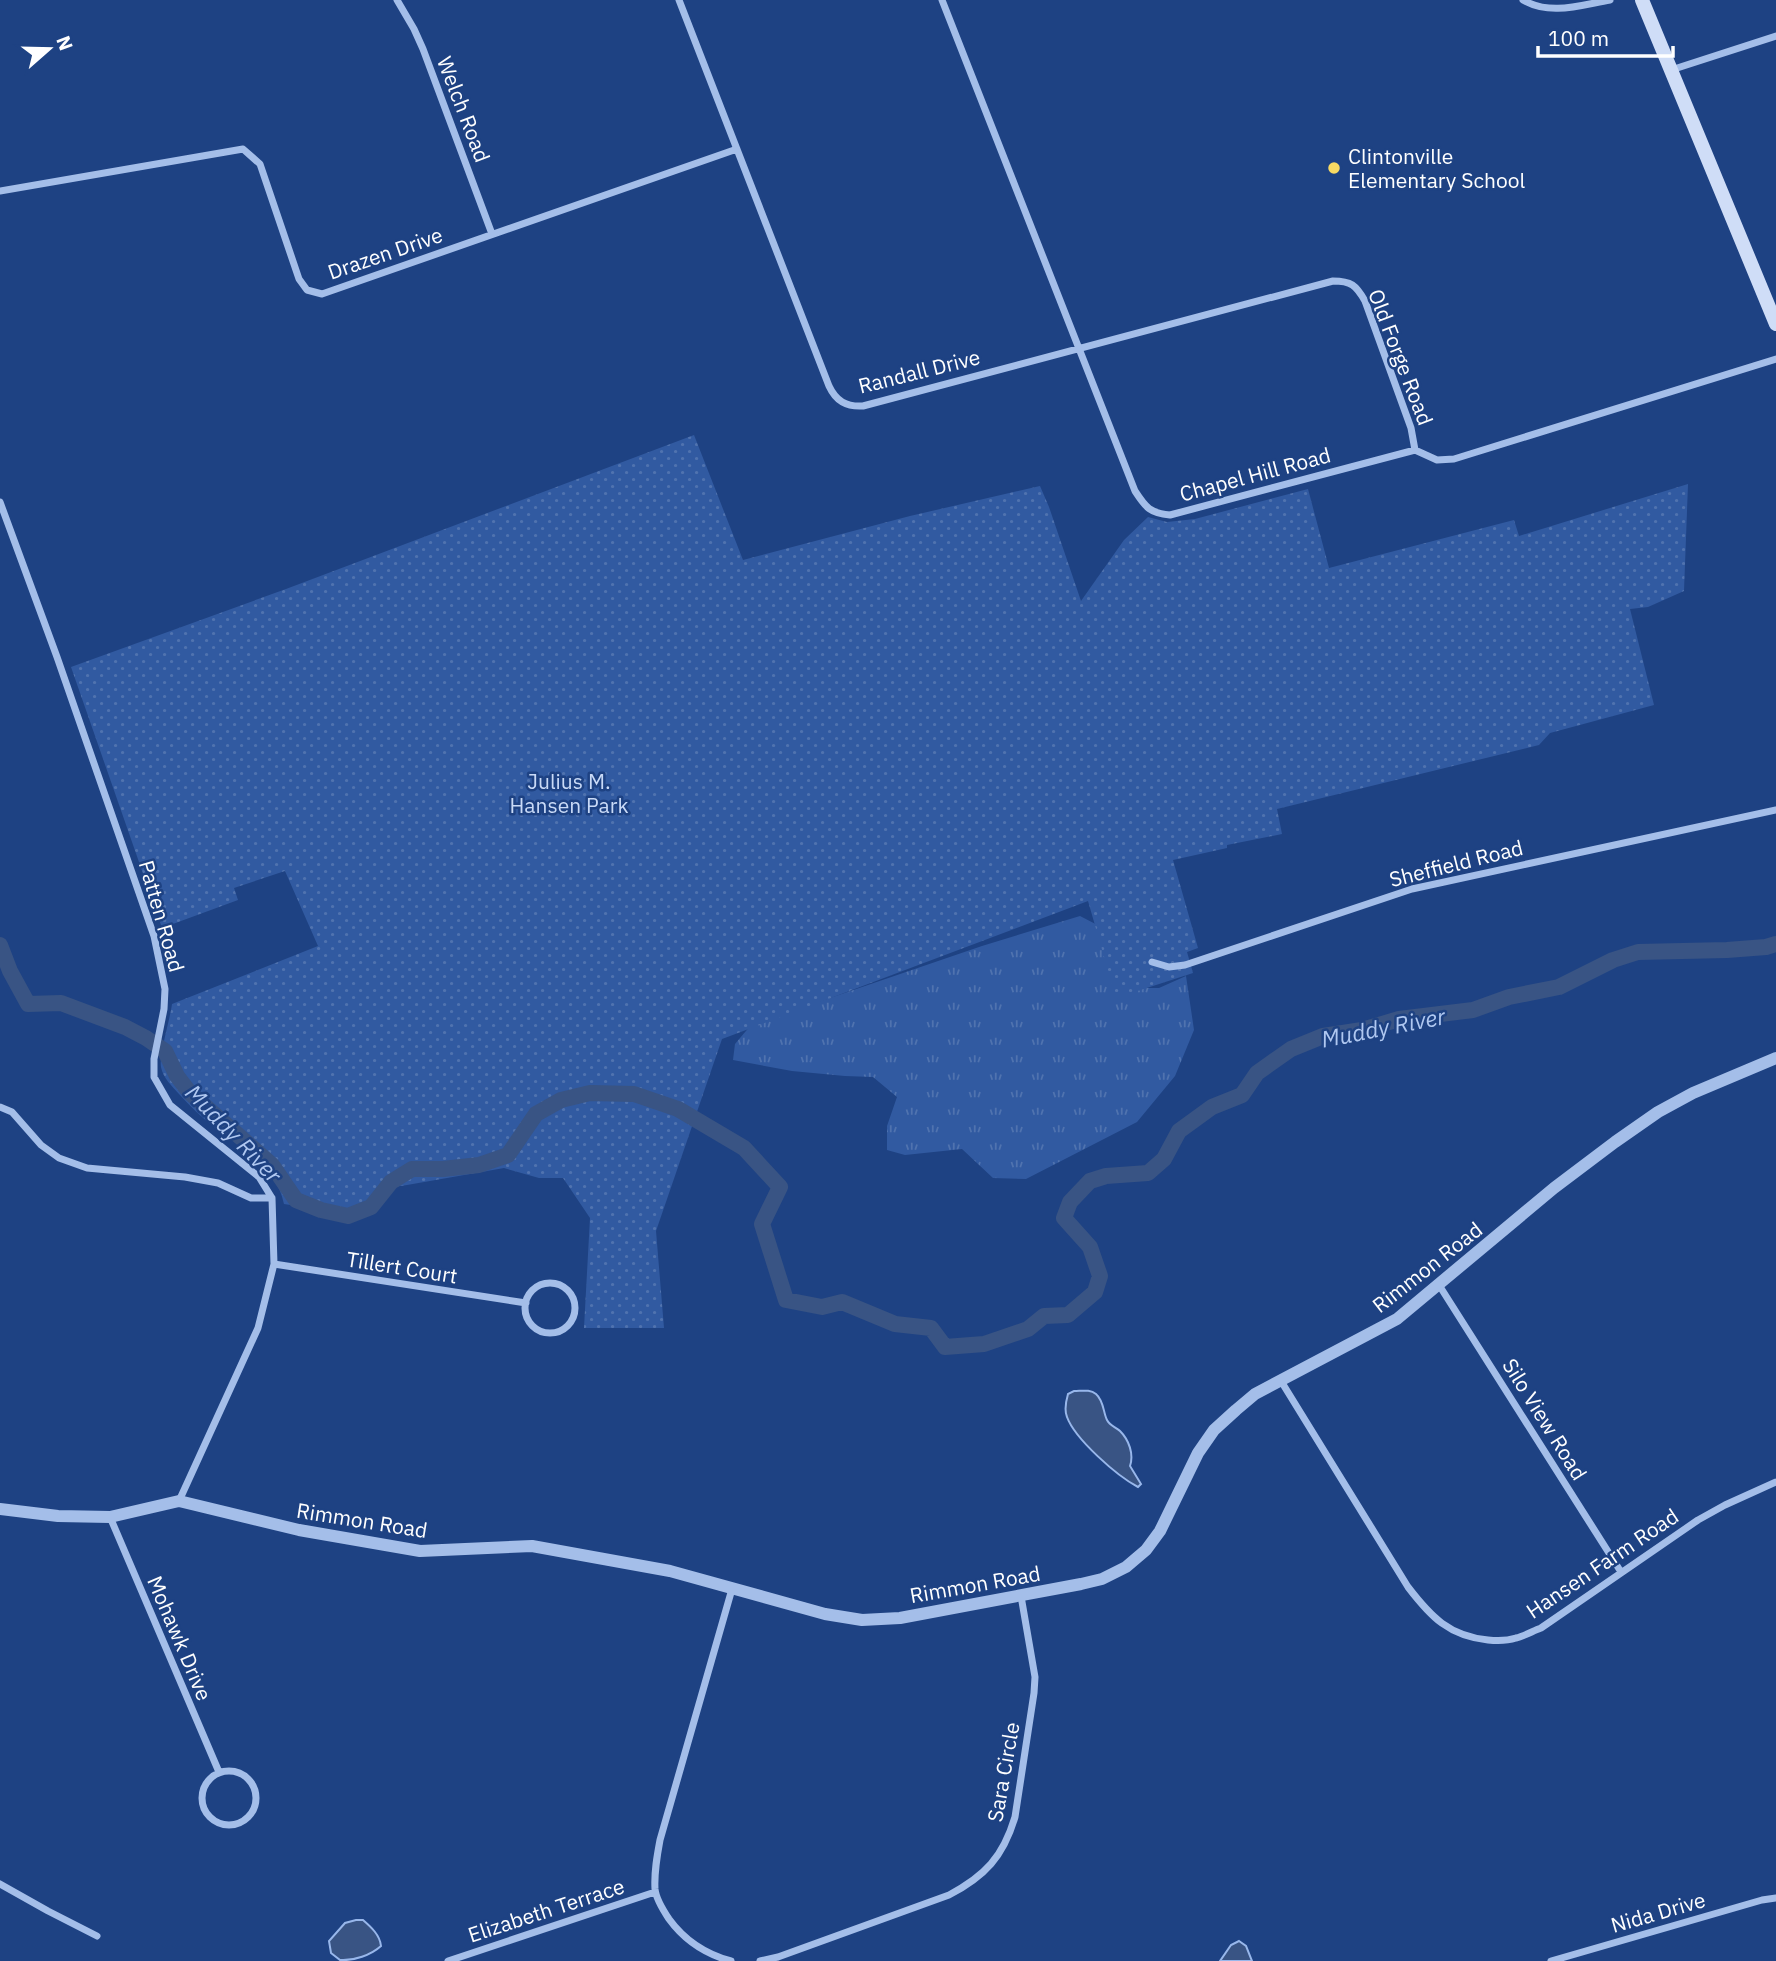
<svg xmlns="http://www.w3.org/2000/svg" width="1776" height="1961" font-family="'IBM Plex Sans',sans-serif">
	<defs>
		<pattern id="grass-tufts" width="24" height="20" patternUnits="userSpaceOnUse" patternTransform="scale(1.75)"><rect width="24" height="20" fill="#315aa1"/><path d="M3 7l-1-3M5 7V3M7 7l1-3M15 17l-1-3M17 17v-4M19 17l1-3" fill="none" stroke="#5073af"/></pattern>
		<pattern id="park-dots" width="8" height="8" patternUnits="userSpaceOnUse" patternTransform="scale(1.75)"><rect width="8" height="8" fill="#315aa1"/><path d="M2 2h.1M6 6h.1" fill="none" stroke="#5073af" stroke-width="1.8" stroke-linecap="round"/></pattern>
	</defs>
	<rect width="100%" height="100%" fill="#1e4283"/>
	<path fill="url(#grass-tufts)" d="M1080 916 1107 930 1139 988H1159L1186 976 1194 1030 1175 1076 1137 1122 1026 1179 993 1178 962 1149 905 1155 887 1150V1126L897 1097 873 1077 845 1076 792 1071 733 1060 735 1044 751 1025 982 946Z"/>
	<path fill="url(#park-dots)" d="M694 435 743 560 910 516 1040 486 1049 507 1081 601 1124 540 1148 517 1167 522 1195 519 1308 489 1329 568 1514 520 1519 536 1688 484 1684 591 1648 607 1630 609 1654 705 1550 733 1539 745 1277 809 1282 834 1227 845V848L1173 860 1198 948 1187 952 1193 973 1116 998 1088 901 722 1039 656 1231 664 1328H584L590 1218 563 1178H539L504 1168 407 1185 387 1188 358 1215 284 1204C276 1166 243 1148 214 1127 201 1117 190 1106 179 1094 172 1086 163 1078 161 1067 159 1054 170 1020 172 1004L318 946 285 871 234 888 238 900 162 928 71 667 286 589Z"/>
	<path fill="#395484" stroke="#98b7eb" stroke-width="2" d="M1074 1391C1082 1391 1090 1389 1096 1394 1104 1401 1103 1412 1107 1420 1110 1426 1116 1427 1120 1431 1129 1440 1134 1454 1130 1466L1141 1484 1138 1487C1117 1476 1075 1439 1067 1417 1064 1410 1066 1401 1068 1394Z
		M356 1920H363C371 1927 380 1935 381 1946 371 1955 354 1961 340 1960L331 1953 329 1941 345 1923Z
		M1239 1941 1246 1946 1252 1961H1220L1231 1945Z"/>
	<g fill="none" stroke-linecap="round" stroke-linejoin="round">
		<path stroke="#395484" stroke-width="16" d="M0 945 10 971 28 1004 61 1003 125 1027 146 1038 165 1051 177 1076 190 1093 272 1165 296 1200 321 1210 348 1216 371 1207 391 1182 412 1169H443L479 1165 508 1155 536 1114 561 1100 590 1093 634 1094 678 1109 744 1148 780 1187 762 1224 786 1300 822 1307 842 1302 895 1324 931 1328 945 1347 984 1344 1028 1329 1044 1316 1068 1315 1095 1292 1100 1276 1090 1247 1064 1218 1070 1202 1090 1181 1106 1176 1148 1173 1164 1159 1179 1131 1212 1107 1242 1095 1257 1073 1291 1049 1323 1036 1362 1030 1399 1019 1473 1010 1509 997 1559 987 1613 960 1638 952 1727 950 1766 947 1776 944"/>
		<path stroke="#a4bee9" stroke-width="7" d="M397 0 414 29 423 49 492 234
			M679 0 829 386C836 401 846 407 863 406L1333 281C1351 281 1356 285 1365 301L1411 428 1415 450
			M942 0 1135 491C1146 508 1150 513 1170 515L1415 450 1437 460 1454 459 1776 359
			M1523 0C1550 16 1581 5 1610 0
			M1671 70 1776 36
			M0 191 243 149 260 164 299 279 307 290 322 294 737 149
			M0 502 57 657 154 936 165 989 164 1009 154 1059V1077L170 1105 259 1177 272 1198 274 1264 258 1328 179 1501
			M1152 962 1169 967 1185 965 1412 889 1776 810
			M0 1107 12 1112 41 1145 59 1158 87 1168 185 1177 218 1183 251 1198H272
			M274 1264 526 1303
			M525 1308a25 25 0 1 1 50 0a25 25 0 1 1-50 0Z
			M1439 1285 1621 1572
			M1281 1381 1408 1587C1431 1617 1449 1636 1488 1640 1497 1641 1507 1641 1516 1638 1524 1636 1533 1631 1541 1628L1698 1520 1725 1505 1776 1482
			M110 1517 219 1772
			M202 1798a27 27 0 1 1 54 0a27 27 0 1 1-54 0Z
			M0 1884 48 1911 97 1936
			M448 1961 655 1892
			M731 1961C705 1954 685 1941 669 1919 663 1910 656 1899 655 1889 654 1872 657 1856 660 1840L732 1589
			M760 1961 778 1957 949 1895C985 1876 1003 1857 1015 1817L1034 1693 1035 1677 1021 1596
			M1551 1961 1762 1900 1776 1898"/>
		<path stroke="#a4bee9" stroke-width="12" d="M0 1509 58 1516 110 1517 179 1501 299 1530 420 1551 532 1546 670 1571 825 1614 862 1620 900 1618 1081 1584 1102 1579 1126 1567 1146 1550 1160 1531 1198 1453 1214 1430 1236 1410 1255 1394 1397 1319 1554 1188 1615 1142 1658 1112 1693 1093 1776 1058"/>
		<path stroke="#cfddf7" stroke-width="14" d="M1642 0 1776 324"/>
	</g>
	<circle fill="#f8da63" stroke="#1e4283" stroke-width="2.5" cx="1334" cy="168" r="7"/>
	<g text-anchor="middle" dominant-baseline="central" stroke-width="5" stroke-linejoin="round" paint-order="stroke">
		<g font-size="21" fill="#fff" stroke="#1e4283">
			<text transform="translate(464 109) rotate(69)">Welch Road</text>
			<text transform="translate(385 253) rotate(-19)">Drazen Drive</text>
			<text transform="translate(1401 357) rotate(69)">Old Forge Road</text>
			<text transform="translate(919 371) rotate(-14)">Randall Drive</text>
			<text transform="translate(1255 474) rotate(-15)">Chapel Hill Road</text>
			<text transform="translate(1456 863) rotate(-14)">Sheffield Road</text>
			<text transform="translate(162 916) rotate(74)">Patten Road</text>
			<text transform="translate(402 1267) rotate(9)">Tillert Court</text>
			<text transform="translate(1427 1267) rotate(-38)">Rimmon Road</text>
			<text transform="translate(1545 1419) rotate(58)">Silo View Road</text>
			<text transform="translate(362 1520) rotate(9)">Rimmon Road</text>
			<text transform="translate(1602 1563) rotate(-34)">Hansen Farm Road</text>
			<text transform="translate(975 1584) rotate(-10)">Rimmon Road</text>
			<text transform="translate(180 1638) rotate(67)">Mohawk Drive</text>
			<text transform="translate(1003 1772) rotate(-80)">Sara Circle</text>
			<text transform="translate(546 1910) rotate(-18)">Elizabeth Terrace</text>
			<text transform="translate(1658 1912) rotate(-16)">Nida Drive</text>
		</g>
		<g font-size="21" fill="#fff" stroke="#1e4283" text-anchor="start">
			<text x="1348" y="156">Clintonville<tspan x="1348" dy="24">Elementary School</tspan></text>
		</g>
		<g font-size="21" fill="#c9daf7" stroke="#1e4283">
			<text x="569" y="781">Julius M.<tspan x="569" dy="24">Hansen Park</tspan></text>
		</g>
		<g font-size="23" font-style="italic" fill="#b0c8f1" stroke="#1e4283">
			<text transform="translate(1383 1027) rotate(-11)">Muddy River</text>
			<text transform="translate(234 1133) rotate(46)">Muddy River</text>
		</g>
	</g>
	<g transform="translate(49 49) rotate(70)" stroke="#1e4283" stroke-width="5" paint-order="stroke">
	<path d="M0-5L12 26L0 18L-12 26Z" fill="#ffffff"/>
	<text y="-10" font-size="19" font-weight="bold" text-anchor="middle" fill="#ffffff">N</text>
	</g>
	<path d="M1538 46v10h135v-10" fill="none" stroke="#ffffff" stroke-width="3.5"/>
	<text x="1548" y="46" font-size="21" fill="#ffffff" stroke="#1e4283" stroke-width="5" paint-order="stroke">100 m</text>
</svg>
